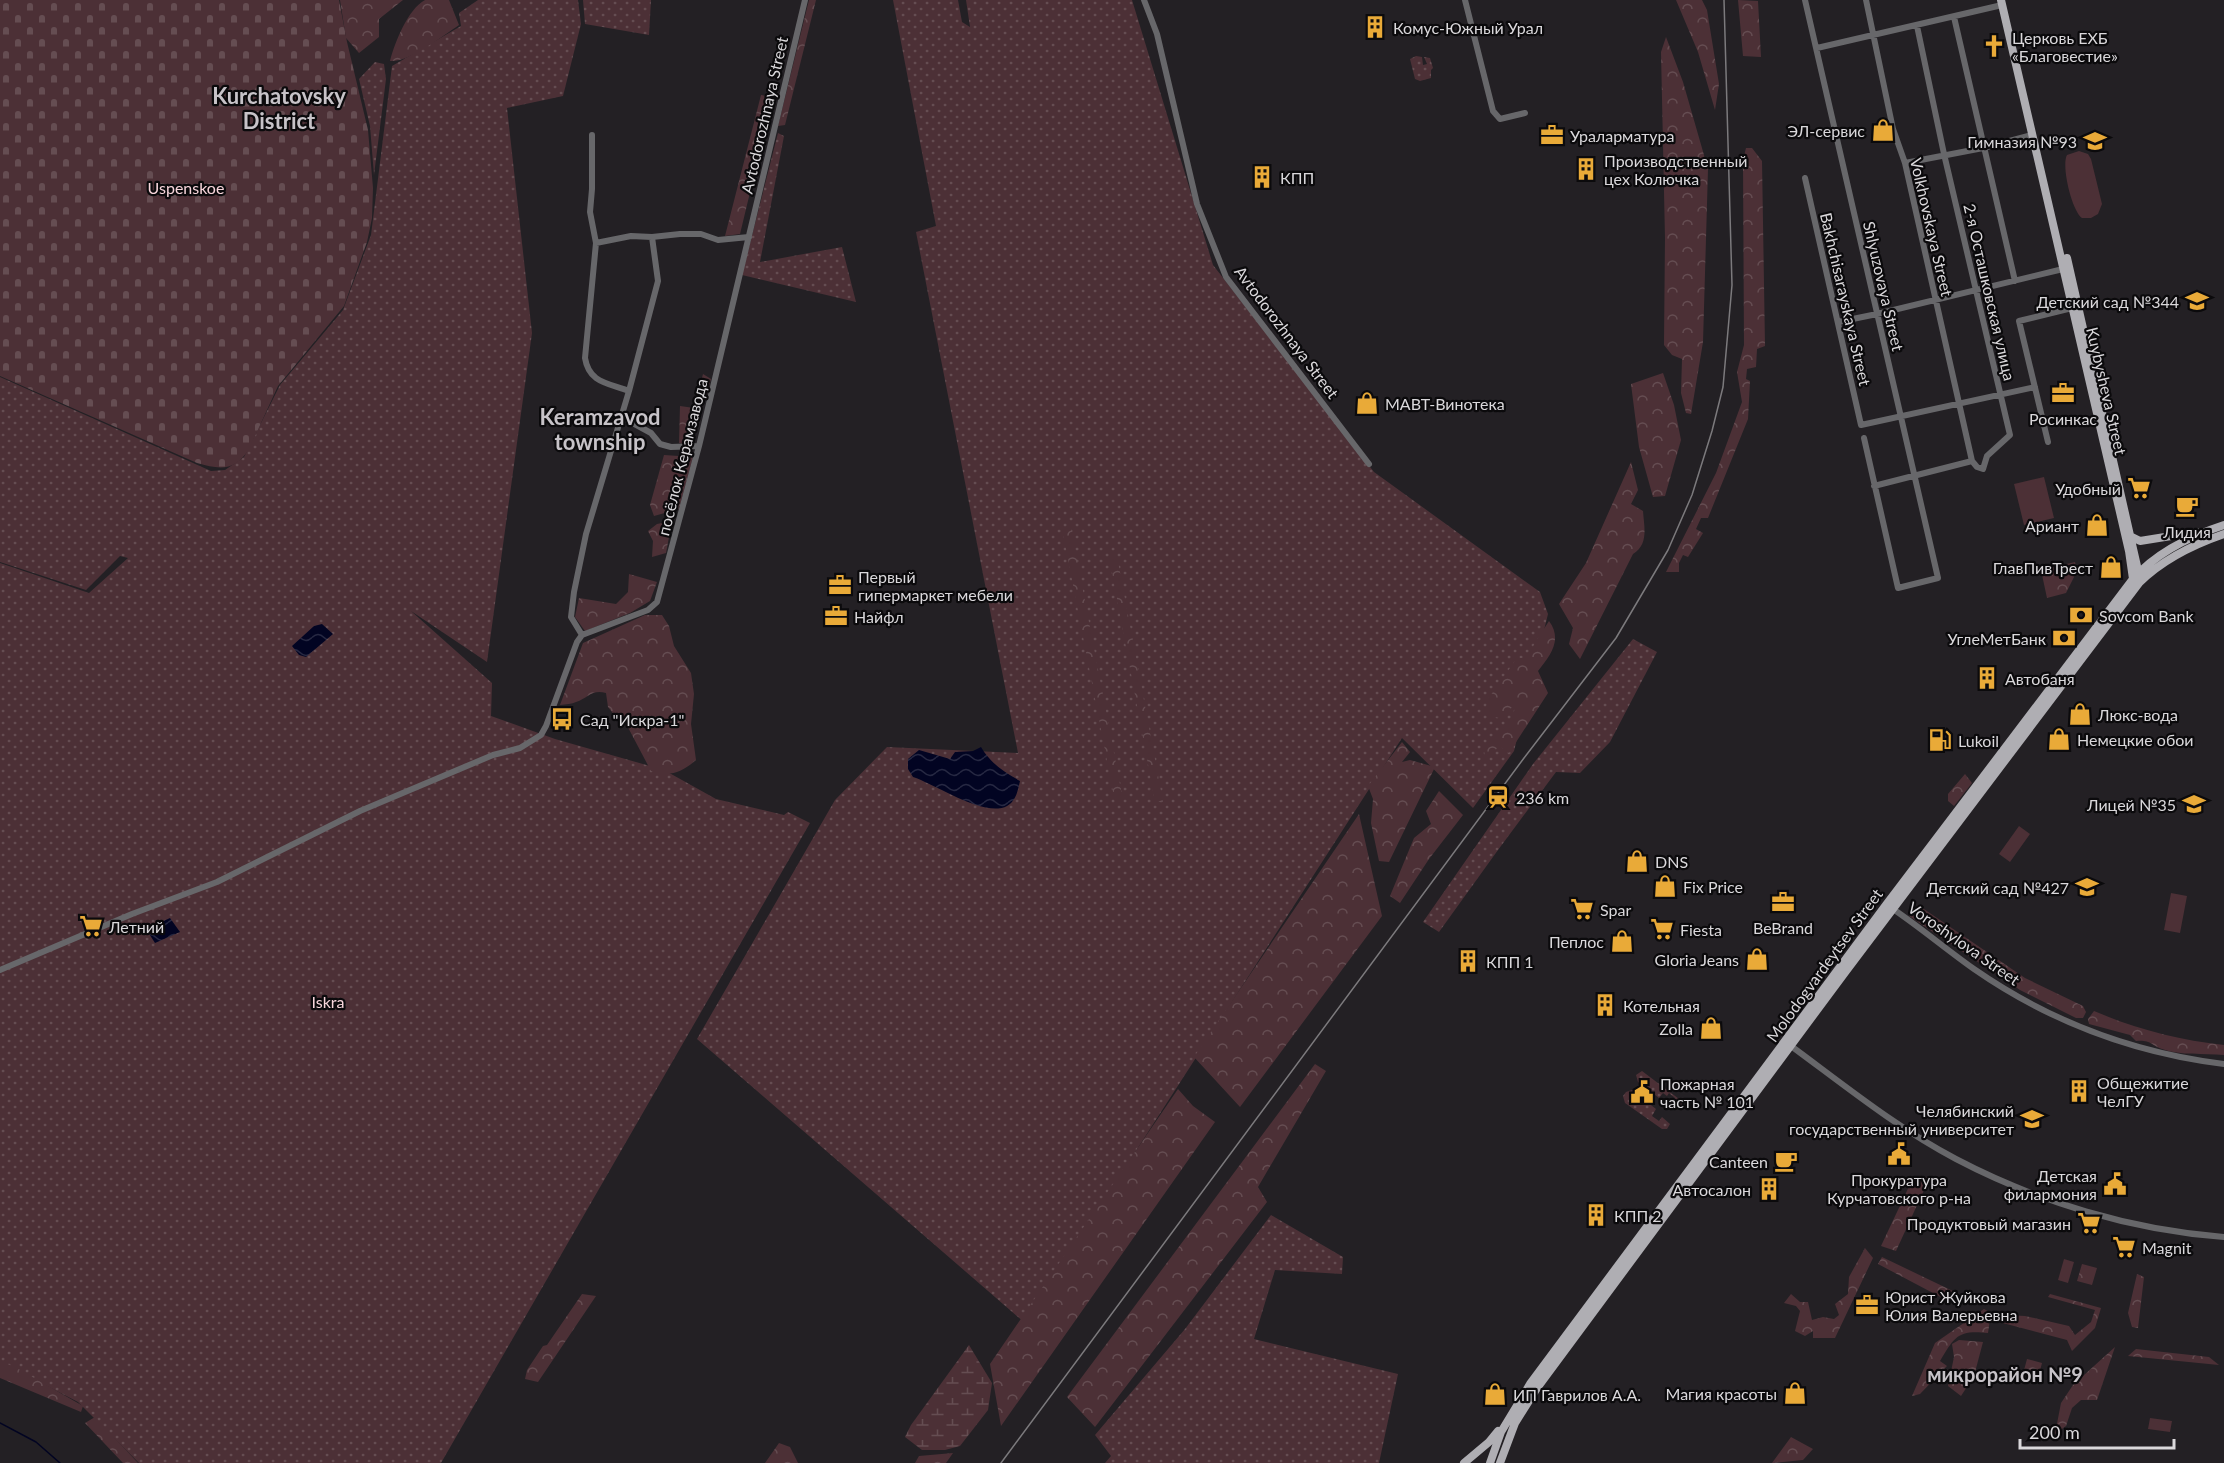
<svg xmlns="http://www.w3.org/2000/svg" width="2224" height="1463" font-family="Lato,sans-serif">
	<defs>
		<pattern id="grass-dots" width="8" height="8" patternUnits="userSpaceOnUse" patternTransform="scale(1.5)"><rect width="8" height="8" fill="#4c3036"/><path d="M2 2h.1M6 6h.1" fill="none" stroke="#654d52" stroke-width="1.8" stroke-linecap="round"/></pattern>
		<pattern id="forest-crowns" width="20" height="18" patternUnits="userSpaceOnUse" patternTransform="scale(1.5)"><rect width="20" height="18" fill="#4c3036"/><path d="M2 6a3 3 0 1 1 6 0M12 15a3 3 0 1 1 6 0" fill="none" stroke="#654d52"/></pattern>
		<pattern id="wetland-marsh" width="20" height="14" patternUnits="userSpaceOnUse" patternTransform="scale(1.5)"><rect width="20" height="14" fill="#4c3036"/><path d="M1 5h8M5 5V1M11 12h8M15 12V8" fill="none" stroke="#654d52"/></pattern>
		<pattern id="cemetery-stones" width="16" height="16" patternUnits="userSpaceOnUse" patternTransform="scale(1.5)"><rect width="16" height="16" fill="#4c3036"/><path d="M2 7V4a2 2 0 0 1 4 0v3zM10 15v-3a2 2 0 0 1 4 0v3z" fill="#654d52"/></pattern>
		<pattern id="water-waves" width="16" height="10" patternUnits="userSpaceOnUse" patternTransform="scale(1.5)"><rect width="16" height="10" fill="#020422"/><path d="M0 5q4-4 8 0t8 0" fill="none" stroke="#262842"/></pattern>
	</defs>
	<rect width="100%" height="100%" fill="#232024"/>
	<path fill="url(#grass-dots)" d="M478 0H578L581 24 563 96 507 108 532 333 487 662 411 611 492 683 491 716 555 739 664 770 716 799 784 815 788 812 810 823 441 1463H139L78 1402 20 1372 0 1365V563L89 593 128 558 120 556 86 590 0 562V377L211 471 225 470 244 457 280 385 343 310 371 235 392 66 461 26 459 13Z
		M583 0H651L649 35 585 24Z
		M893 0H958L962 22 970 27 966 0H1132L1213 265 1374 472 1540 592 1548 614 1514 751 1473 808 1402 738 1025 1323 697 1039 835 800 887 747 1018 753 916 232 936 226Z
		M1416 56 1422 57 1423 65 1427 64 1424 57 1430 58 1433 68 1431 70V78L1420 81 1415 79 1410 59Z
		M375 62 384 64 386 79 374 175 370 126 359 79Z
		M778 133 784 136 760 262 842 247 856 302 742 275Z
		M1633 639 1657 652 1610 742 1580 773 1556 772 1498 850 1439 932 1423 922 1533 764Z
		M1642 1071 1683 1102 1681 1109 1673 1102 1675 1098 1669 1093 1667 1096 1663 1093 1659 1098 1638 1082 1636 1075Z
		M1632 1090 1656 1109 1652 1116 1659 1121 1662 1117 1670 1124 1667 1129H1662L1625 1103 1623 1096 1626 1092Z
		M1271 1215 1343 1257 1342 1274 1275 1270 1254 1339 1398 1374 1379 1463H1105L1111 1456 1095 1435 1185 1329Z"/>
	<path fill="url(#forest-crowns)" d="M340 0H403L379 19V37L359 53 346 38Z
		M425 0H449L459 25C443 36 408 63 390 61 395 42 408 9 425 0Z
		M809 0H816L785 125 778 126Z
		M1676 0H1702L1707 10 1719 84 1715 110 1698 52Z
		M1738 0 1758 1 1761 57 1743 56Z
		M1666 37 1683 82 1708 169 1703 342 1691 414 1686 413 1681 393 1682 359 1672 355 1664 345 1665 238 1661 52Z
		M761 95 773 97 740 234 725 236Z
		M1746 148H1752L1762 161 1765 346 1757 349 1756 367 1747 369 1746 379 1750 381 1748 419 1708 518H1701L1696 529 1703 533 1688 557 1683 555 1679 563V572H1666L1716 473 1742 402 1737 372 1744 345 1743 160Z
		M1663 373 1674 405 1681 440 1665 496 1653 497 1639 447 1631 384Z
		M703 374 711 379 694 434 685 444 679 443 680 406 694 408Z
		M664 455 693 457 679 509 654 516 650 505Z
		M1631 462 1638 490 1631 504 1643 511C1644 527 1649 544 1633 554L1580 659 1569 644 1573 628 1559 604 1586 563Z
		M672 521 666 553 652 557 653 541 648 531 657 524Z
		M1071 528 1123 800 1115 802 1063 533Z
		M1109 556H1117L1163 802H1155Z
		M2075 562 2077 571 2066 593 2047 598 2041 570Z
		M629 574 657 582 650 601 630 613 585 631 575 617 579 598 616 604 628 592Z
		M645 615H662L669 626 674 646 691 673 694 694 691 724 696 760C681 773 670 777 651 771L622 716H615L608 707 606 693C592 689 588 698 576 702 572 704 566 704 560 705L583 643Z
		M1549 621C1563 640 1550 656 1538 671L1548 693 1509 753 1499 746 1492 754 1485 756 1483 746C1498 731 1512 729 1515 706L1506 711 1499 718 1491 716 1486 708 1488 699 1517 658H1527L1536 641Z
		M1402 742 1410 752 1402 762 1410 760 1435 767 1389 862 1379 861 1371 823 1373 799 1368 786Z
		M1965 774 1972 783 1954 806 1948 801V794Z
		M1439 791 1463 815 1429 859 1400 903 1390 896 1414 838 1431 824 1426 811Z
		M1359 814 1382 916 1240 1107 1194 1057Z
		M1918 905 2025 978 2083 1006 2086 1012 2083 1018H2076L2020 990 1909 916Z
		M2094 1011C2136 1029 2178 1040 2224 1045V1055C2204 1053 2181 1056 2162 1049 2150 1045 2152 1040 2136 1041L2130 1035 2089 1024 2088 1019Z
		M1315 1064 1326 1071 1258 1187 1267 1202 1095 1427 1067 1397Z
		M1178 1089 1193 1106 1215 1122 1001 1426 990 1364Z
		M1930 1177 1896 1251 1881 1246 1913 1178Z
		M1865 1248 1873 1258 1835 1338H1813V1331L1805 1336 1795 1331 1800 1311 1796 1306 1784 1303 1791 1294 1800 1302H1808L1812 1320 1823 1317 1834 1319 1839 1315 1835 1304 1848 1294 1849 1277Z
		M1882 1257 1959 1294 1950 1302 1878 1264Z
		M2082 1264 2097 1268 2092 1285 2077 1281Z
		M2137 1274 2144 1277 2138 1328 2132 1327 2128 1313Z
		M582 1294 596 1296 538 1382 525 1379 527 1370 543 1346 547 1345Z
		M2050 1294 2101 1308 2095 1328 2072 1351 2067 1340 1999 1322 2003 1315 2025 1316 2069 1326 2075 1335 2091 1322 2095 1310 2048 1297Z
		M1984 1309 1991 1313 1988 1333C1958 1330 1955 1336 1940 1361L1947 1366 1920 1394 1912 1396 1935 1343Z
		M1959 1340 1983 1342 1974 1376 1961 1396 1948 1386 1954 1357 1952 1344Z
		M2115 1347 2097 1400H2081L2072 1408 2066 1426 2055 1434 2061 1403 2073 1385Z
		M2136 1349 2209 1357 2219 1365 2128 1356Z
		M2027 1359 2042 1363 2038 1378 2023 1374Z
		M0 1361 15 1367 83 1406 81 1412 0 1378Z
		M95 1417 138 1463H123L85 1423Z
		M1791 1437 1813 1449 1803 1460 1772 1463Z
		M779 1443 790 1447 798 1463H765Z
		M953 1453 946 1463H915L919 1456Z"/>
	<path fill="url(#wetland-marsh)" d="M969 1345 992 1383 988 1410 960 1446 945 1450H922L905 1437 911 1425Z"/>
	<path fill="url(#cemetery-stones)" d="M0 0H339L347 42 368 130 373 188 372 218 367 242 344 306 278 386 249 449C235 471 221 470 197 463L0 376Z"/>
	<path fill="#4c3036" d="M2079 151 2088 154 2091 159 2102 204 2098 214 2091 218H2082C2072 211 2061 166 2067 155Z
		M2044 477 2054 518 2024 525 2014 484Z
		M2019 826 2030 834 2010 862 1999 854Z
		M2171 893 2187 896 2180 933 2164 930Z
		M2064 1259 2074 1262 2068 1283 2058 1280Z
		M2150 1418 2172 1421 2170 1432 2148 1429Z"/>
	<path fill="url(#water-waves)" d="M322 624 333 634 306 657 299 655 292 646 314 626Z
		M981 747C991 764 1004 772 1020 781 1018 790 1016 801 1007 806 985 818 935 784 913 777L908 769V759L919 750 950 759 955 752 973 751Z
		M170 918 180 932 155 943 146 929Z"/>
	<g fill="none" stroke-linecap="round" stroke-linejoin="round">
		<path stroke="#020422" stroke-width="1.5" d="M0 1423 36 1442 60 1463"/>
		<path stroke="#67676a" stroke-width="6" d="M1144 0 1157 34 1197 204 1226 277 1369 464
			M1465 0 1493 111 1500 119 1525 113
			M1805 0 1938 578 1898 588 1864 438
			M1866 0 1893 129 1905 163 1972 461
			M1954 17 2015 281
			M1917 26 1944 154 2010 435 1987 456 1983 469 1977 467 1972 461
			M1817 48 2002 5
			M592 135V189L590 212 596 243 585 358C589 383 608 383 629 391
			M1905 163 1983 148 2032 135
			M1805 178 1861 425 2035 387
			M596 243 631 236 652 237 680 234H701L718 240 749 237
			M1838 322 1877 314 2063 269
			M620 416 651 433 660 444 671 447 699 446
			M2048 442 2019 321 2072 308
			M1874 486 1972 461
			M582 635 571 617 574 592 586 534 629 391 658 281 652 237
			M1893 909C1921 928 1947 950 1974 969 2049 1021 2134 1053 2224 1064
			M0 970 132 914 217 882 360 811 493 755 520 748 541 735 546 726 577 642 582 635 648 610 657 602 699 446 805 0
			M1791 1046C1844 1085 1897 1128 1956 1159 2038 1202 2131 1230 2224 1237"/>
		<path stroke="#afaeb3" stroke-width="8" d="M2001 0 2129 551 2133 579 2135 581
			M2067 258 2139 575
			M2132 537 2140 541 2196 532
			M1464 1463 1489 1442 1498 1431
			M1490 1463 1501 1432 1530 1384 1886 905 2133 579C2157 552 2190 536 2224 525
			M1500 1463 1515 1423 1537 1388 1846 971 2139 583C2163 559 2192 545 2224 534"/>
		<path stroke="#7c7a7d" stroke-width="1.5" d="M1001 1463 1524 758 1616 638 1668 550 1692 495 1712 431 1723 387 1732 285 1724 0"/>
	</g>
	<defs>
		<g id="building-bare" transform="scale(1.8)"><path d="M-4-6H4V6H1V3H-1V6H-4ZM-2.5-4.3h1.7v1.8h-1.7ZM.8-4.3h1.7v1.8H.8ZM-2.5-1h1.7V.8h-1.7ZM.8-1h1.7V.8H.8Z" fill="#e9aa38" stroke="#0b0a0c" stroke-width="2.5" paint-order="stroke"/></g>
		<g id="church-bare" transform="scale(1.8)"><path d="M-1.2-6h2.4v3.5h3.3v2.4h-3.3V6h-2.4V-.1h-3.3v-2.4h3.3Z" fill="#e9aa38" stroke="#0b0a0c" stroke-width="2.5" paint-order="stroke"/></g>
		<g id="shop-bare" transform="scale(1.8)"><path d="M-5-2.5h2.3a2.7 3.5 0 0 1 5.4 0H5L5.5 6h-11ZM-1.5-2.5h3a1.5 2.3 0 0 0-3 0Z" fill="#e9aa38" stroke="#0b0a0c" stroke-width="2.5" paint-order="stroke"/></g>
		<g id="office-bare" transform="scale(1.8)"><path d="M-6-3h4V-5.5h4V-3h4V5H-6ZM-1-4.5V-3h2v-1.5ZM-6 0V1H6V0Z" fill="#e9aa38" stroke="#0b0a0c" stroke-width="2.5" paint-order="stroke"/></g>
		<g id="school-bare" transform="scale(1.8)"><path d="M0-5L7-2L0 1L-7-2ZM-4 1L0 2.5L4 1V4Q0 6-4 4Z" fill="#e9aa38" stroke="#0b0a0c" stroke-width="2.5" paint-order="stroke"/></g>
		<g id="supermarket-bare" transform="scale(1.8)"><path d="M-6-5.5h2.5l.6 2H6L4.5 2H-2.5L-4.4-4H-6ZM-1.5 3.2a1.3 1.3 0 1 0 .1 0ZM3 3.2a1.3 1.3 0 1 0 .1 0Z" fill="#e9aa38" stroke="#0b0a0c" stroke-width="2.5" paint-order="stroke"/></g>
		<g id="cafe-bare" transform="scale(1.8)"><path d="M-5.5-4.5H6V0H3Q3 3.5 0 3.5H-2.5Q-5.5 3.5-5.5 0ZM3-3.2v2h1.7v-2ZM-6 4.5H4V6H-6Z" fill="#e9aa38" stroke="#0b0a0c" stroke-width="2.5" paint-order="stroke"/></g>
		<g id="bank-bare" transform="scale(1.8)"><path d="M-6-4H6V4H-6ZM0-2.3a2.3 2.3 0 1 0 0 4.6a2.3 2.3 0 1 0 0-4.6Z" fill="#e9aa38" stroke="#0b0a0c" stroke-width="2.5" paint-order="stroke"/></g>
		<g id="bus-bare" transform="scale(1.8)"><path d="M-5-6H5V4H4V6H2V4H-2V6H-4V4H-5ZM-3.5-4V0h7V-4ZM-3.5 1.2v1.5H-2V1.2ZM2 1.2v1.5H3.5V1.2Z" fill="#e9aa38" stroke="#0b0a0c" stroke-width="2.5" paint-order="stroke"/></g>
		<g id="fuel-bare" transform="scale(1.8)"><path d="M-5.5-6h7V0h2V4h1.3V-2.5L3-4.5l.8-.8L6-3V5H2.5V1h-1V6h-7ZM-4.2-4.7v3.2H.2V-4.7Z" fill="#e9aa38" stroke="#0b0a0c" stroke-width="2.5" paint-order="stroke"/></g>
		<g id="station-bare" transform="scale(1.8)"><path d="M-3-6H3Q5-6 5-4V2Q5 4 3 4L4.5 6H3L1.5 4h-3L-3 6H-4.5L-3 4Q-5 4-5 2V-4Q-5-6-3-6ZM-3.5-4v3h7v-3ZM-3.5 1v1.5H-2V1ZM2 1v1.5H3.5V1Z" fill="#e9aa38" stroke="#0b0a0c" stroke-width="2.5" paint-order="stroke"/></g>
		<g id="civic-bare" transform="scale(1.8)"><path d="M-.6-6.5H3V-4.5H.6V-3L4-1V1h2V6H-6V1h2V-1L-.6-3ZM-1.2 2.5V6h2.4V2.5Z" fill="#e9aa38" stroke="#0b0a0c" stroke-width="2.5" paint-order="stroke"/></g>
		<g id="university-bare" transform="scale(1.8)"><path d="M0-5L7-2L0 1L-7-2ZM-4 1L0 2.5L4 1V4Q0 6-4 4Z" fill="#e9aa38" stroke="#0b0a0c" stroke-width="2.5" paint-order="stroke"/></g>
	</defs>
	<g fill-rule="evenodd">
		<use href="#building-bare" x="1375" y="27"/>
		<use href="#church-bare" x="1994" y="46"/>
		<use href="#shop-bare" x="1883" y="130"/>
		<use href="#office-bare" x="1552" y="135"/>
		<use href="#school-bare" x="2095" y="141"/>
		<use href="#building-bare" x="1586" y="169"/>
		<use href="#building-bare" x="1262" y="177"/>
		<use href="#school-bare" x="2197" y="301"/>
		<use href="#office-bare" x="2063" y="393"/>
		<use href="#shop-bare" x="1367" y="403"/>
		<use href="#supermarket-bare" x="2139" y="488"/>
		<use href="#cafe-bare" x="2187" y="506"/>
		<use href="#shop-bare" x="2097" y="525"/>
		<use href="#shop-bare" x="2111" y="567"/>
		<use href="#office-bare" x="840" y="585"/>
		<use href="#bank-bare" x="2081" y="615"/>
		<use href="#office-bare" x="836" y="616"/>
		<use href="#bank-bare" x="2064" y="638"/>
		<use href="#building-bare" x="1987" y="678"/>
		<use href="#shop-bare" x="2080" y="714"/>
		<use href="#bus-bare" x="562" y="719"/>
		<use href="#shop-bare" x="2059" y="739"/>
		<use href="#fuel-bare" x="1940" y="740"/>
		<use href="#station-bare" x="1498" y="797"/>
		<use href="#school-bare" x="2194" y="804"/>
		<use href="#shop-bare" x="1637" y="861"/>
		<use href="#shop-bare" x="1665" y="886"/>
		<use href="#school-bare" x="2087" y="887"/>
		<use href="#office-bare" x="1783" y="902"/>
		<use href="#supermarket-bare" x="1582" y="909"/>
		<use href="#supermarket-bare" x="91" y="926"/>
		<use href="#supermarket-bare" x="1662" y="929"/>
		<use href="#shop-bare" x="1622" y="941"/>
		<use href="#shop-bare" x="1757" y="959"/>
		<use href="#building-bare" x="1468" y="961"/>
		<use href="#building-bare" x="1605" y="1005"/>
		<use href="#shop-bare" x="1711" y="1028"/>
		<use href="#building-bare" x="2079" y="1091"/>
		<use href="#civic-bare" x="1642" y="1092"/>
		<use href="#university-bare" x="2032" y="1119"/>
		<use href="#civic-bare" x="1899" y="1154"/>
		<use href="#cafe-bare" x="1786" y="1161"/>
		<use href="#civic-bare" x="2115" y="1184"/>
		<use href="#building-bare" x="1769" y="1189"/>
		<use href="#building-bare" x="1596" y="1215"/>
		<use href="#supermarket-bare" x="2089" y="1223"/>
		<use href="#supermarket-bare" x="2124" y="1247"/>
		<use href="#office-bare" x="1867" y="1305"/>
		<use href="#shop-bare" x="1795" y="1393"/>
		<use href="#shop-bare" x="1495" y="1394"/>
	</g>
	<g text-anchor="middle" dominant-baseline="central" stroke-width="4.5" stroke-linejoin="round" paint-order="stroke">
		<g font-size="16" fill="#dad8db" stroke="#0b0a0c" text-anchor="start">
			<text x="1393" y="27">Комус-Южный Урал</text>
			<text x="2012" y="37">Церковь ЕХБ<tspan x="2012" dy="18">«Благовестие»</tspan></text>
			<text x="1865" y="130" text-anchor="end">ЭЛ-сервис</text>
			<text x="1570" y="135">Ураларматура</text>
			<text x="2077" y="141" text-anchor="end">Гимназия №93</text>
			<text x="1604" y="160">Производственный<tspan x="1604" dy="18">цех Колючка</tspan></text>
			<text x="1280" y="177">КПП</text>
			<text x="2179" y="301" text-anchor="end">Детский сад №344</text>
			<text x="1385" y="403">МАВТ-Винотека</text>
			<text x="2063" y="418" text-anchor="middle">Росинкас</text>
			<text x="2121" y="488" text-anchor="end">Удобный</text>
			<text x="2079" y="525" text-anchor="end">Ариант</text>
			<text x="2187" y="531" text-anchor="middle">Лидия</text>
			<text x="2093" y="567" text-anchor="end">ГлавПивТрест</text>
			<text x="858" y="576">Первый<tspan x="858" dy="18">гипермаркет мебели</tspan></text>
			<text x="2099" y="615">Sovcom Bank</text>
			<text x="854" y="616">Найфл</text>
			<text x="2046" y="638" text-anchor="end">УглеМетБанк</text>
			<text x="2005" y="678">Автобаня</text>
			<text x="2098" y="714">Люкс-вода</text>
			<text x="580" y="719">Сад "Искра-1"</text>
			<text x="2077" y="739">Немецкие обои</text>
			<text x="1958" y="740">Lukoil</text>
			<text x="1516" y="797">236 km</text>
			<text x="2176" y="804" text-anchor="end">Лицей №35</text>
			<text x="1655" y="861">DNS</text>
			<text x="1683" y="886">Fix Price</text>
			<text x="2069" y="887" text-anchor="end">Детский сад №427</text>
			<text x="1600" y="909">Spar</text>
			<text x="109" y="926">Летний</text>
			<text x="1783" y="927" text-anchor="middle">BeBrand</text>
			<text x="1680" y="929">Fiesta</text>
			<text x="1604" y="941" text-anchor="end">Пеплос</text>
			<text x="1739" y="959" text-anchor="end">Gloria Jeans</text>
			<text x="1486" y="961">КПП 1</text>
			<text x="1623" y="1005">Котельная</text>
			<text x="1693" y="1028" text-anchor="end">Zolla</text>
			<text x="2097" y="1082">Общежитие<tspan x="2097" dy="18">ЧелГУ</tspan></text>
			<text x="1660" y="1083">Пожарная<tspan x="1660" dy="18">часть № 101</tspan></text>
			<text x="2014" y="1110" text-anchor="end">Челябинский<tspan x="2014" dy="18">государственный университет</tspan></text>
			<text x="1768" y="1161" text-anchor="end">Canteen</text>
			<text x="2097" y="1175" text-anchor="end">Детская<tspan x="2097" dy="18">филармония</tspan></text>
			<text x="1899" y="1179" text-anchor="middle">Прокуратура<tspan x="1899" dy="18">Курчатовского р-на</tspan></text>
			<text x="1751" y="1189" text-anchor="end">Автосалон</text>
			<text x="1614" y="1215">КПП 2</text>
			<text x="2071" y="1223" text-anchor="end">Продуктовый магазин</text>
			<text x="2142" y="1247">Magnit</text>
			<text x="1885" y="1296">Юрист Жуйкова<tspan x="1885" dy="18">Юлия Валерьевна</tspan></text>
			<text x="1777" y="1393" text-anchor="end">Магия красоты</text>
			<text x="1513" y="1394">ИП Гаврилов А.А.</text>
		</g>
		<g font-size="16" fill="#dad8db" stroke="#0b0a0c">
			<text transform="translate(764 115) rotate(-77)">Avtodorozhnaya Street</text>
			<text transform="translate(1932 227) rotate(77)">Volkhovskaya Street</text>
			<text transform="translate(1884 286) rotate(77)">Shlyuzovaya Street</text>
			<text transform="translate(1990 292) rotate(77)">2-я Осташковская улица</text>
			<text transform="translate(1846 299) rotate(77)">Bakhchisarayskaya Street</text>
			<text transform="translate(1287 332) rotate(53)">Avtodorozhnaya Street</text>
			<text transform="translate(2107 391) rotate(77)">Kuybysheva Street</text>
			<text transform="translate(682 457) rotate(-76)">посёлок Керамзавода</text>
			<text transform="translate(1964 943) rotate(35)">Voroshylova Street</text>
			<text transform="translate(1824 965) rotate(-54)">Molodogvardeytsev Street</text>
		</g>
		<g font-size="16" fill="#f7d5db" stroke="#0b0a0c">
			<text x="186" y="187">Uspenskoe</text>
			<text x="328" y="1001">Iskra</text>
		</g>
		<g font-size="20" font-weight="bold" fill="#c7c3c8" stroke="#0b0a0c">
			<text x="2005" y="1374">микрорайон №9</text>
		</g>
		<g font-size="22" font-weight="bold" fill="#c7c3c8" stroke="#0b0a0c">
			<text x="279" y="95">Kurchatovsky<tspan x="279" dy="25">District</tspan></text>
			<text x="600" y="416">Keramzavod<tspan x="600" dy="25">township</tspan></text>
		</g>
	</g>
	<path d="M2020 1439v9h154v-9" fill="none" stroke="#dad8db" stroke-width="3"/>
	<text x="2029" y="1439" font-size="18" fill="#dad8db" stroke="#0b0a0c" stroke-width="4.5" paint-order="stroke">200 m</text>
</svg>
